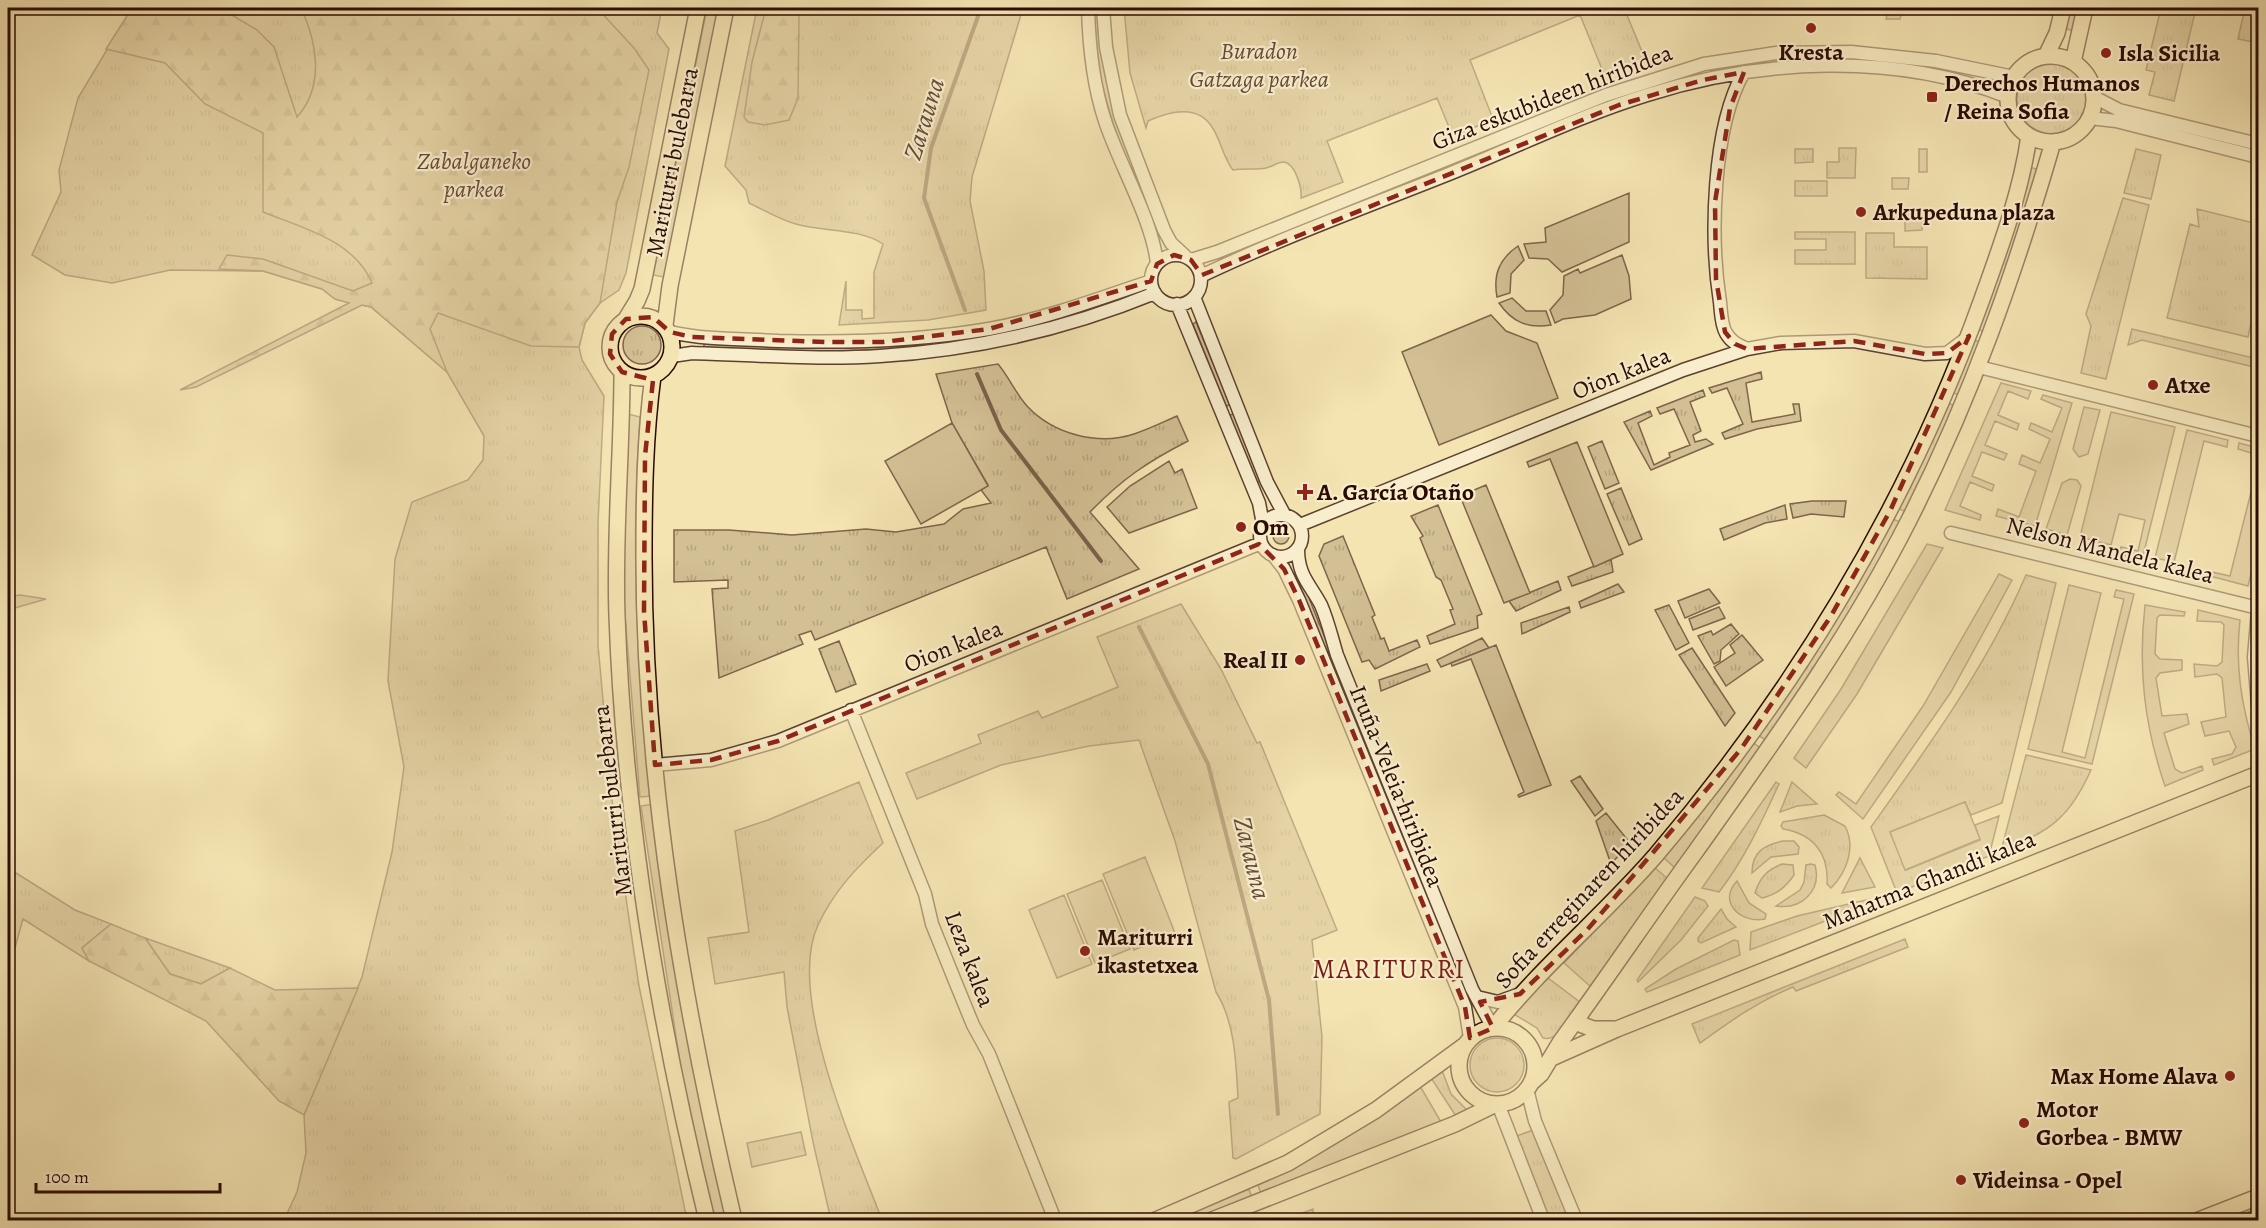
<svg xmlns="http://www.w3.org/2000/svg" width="2266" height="1228" font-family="Alegreya,serif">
	<defs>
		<pattern id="grass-tufts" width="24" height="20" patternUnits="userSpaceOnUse" patternTransform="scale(1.5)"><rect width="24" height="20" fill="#d2bf94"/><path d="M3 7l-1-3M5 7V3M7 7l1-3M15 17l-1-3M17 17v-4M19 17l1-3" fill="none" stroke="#b4a37e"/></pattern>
		<pattern id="forest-firs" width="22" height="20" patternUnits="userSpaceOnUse" patternTransform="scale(1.5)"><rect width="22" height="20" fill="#d2bf94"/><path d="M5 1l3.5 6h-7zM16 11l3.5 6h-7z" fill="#b4a37e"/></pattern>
	</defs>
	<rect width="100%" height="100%" fill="#f4e4b2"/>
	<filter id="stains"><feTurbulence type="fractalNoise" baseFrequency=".00333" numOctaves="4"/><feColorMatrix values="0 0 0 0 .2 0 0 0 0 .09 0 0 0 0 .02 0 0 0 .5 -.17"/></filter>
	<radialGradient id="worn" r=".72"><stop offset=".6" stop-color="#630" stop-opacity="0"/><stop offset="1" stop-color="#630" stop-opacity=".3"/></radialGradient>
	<path fill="url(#grass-tufts)" stroke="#7e654b" stroke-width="1.5" d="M132 8H662L657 33 669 49 626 273 619 290 600 303 585 323 579 347 582 360 604 396 598 523V645L613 810 639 986 687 1220H284L297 1192 306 1153 304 1115 362 977 392 852 404 767 388 681 395 559 412 502 468 480 483 460 484 436 447 372 371 307 335 299 322 289 263 271 170 270 112 283 65 275 32 255 61 192 59 170 78 98Z
		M757 8H1023L972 177 970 201 984 271 986 310 928 320 839 325 846 281V310H862V319L874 318V272L883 244C859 228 824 232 796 224 780 220 764 210 749 203L746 190 725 166Z
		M1124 8H1624L1646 61 1604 74 1580 15 1470 60 1493 119 1453 137 1437 98 1327 141 1343 182 1301 198C1302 189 1296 164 1284 162 1277 162 1272 167 1266 168 1257 170 1244 168 1233 170 1223 158 1221 140 1212 127 1197 103 1168 112 1148 121L1146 128 1130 73Z
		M1889 8H1903L1900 19H1886Z
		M2070 8H2079L2073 31 2065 28Z
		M2161 8H2196L2174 101 2149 95 2155 72 2146 70Z
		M2245 8H2258V43L2238 39Z
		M2017 98a36 36 0 1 1 72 0a36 36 0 1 1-72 0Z
		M1839 148H1856L1855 178H1827V162H1839Z
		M1795 149H1813V162L1795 163Z
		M1919 149H1927V172H1919Z
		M2136 149 2161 155 2151 199 2124 193Z
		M2030 167 2039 170 1986 333 1978 329Z
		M1892 178H1909L1908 189H1892Z
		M1795 181H1827V196H1795Z
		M2123 198 2149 205 2106 379 2081 373 2091 326 2086 314Z
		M2197 209 2258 224V291L2248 337 2167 318 2190 224 2199 227Z
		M1905 215H1922V230L1905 231Z
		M1795 232H1855V264H1795V250H1826V239H1795Z
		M1866 233H1894V247H1927V279L1866 278Z
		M623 345a19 19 0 1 1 38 0a19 19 0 1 1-38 0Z
		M2132 329 2258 359V368L2142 340 2128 345Z
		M1974 340 1982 343 1960 396 1952 392Z
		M998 364C1009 377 1016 394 1027 406 1053 434 1098 446 1134 434 1149 429 1163 422 1177 416L1188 441C1147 462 1122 479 1090 512L1139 569 1067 599 1046 547 815 640 811 631 799 635 803 644 719 678 712 589 728 588V580L674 582V530H729L792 535 866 529 896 532 944 524 963 509 991 503 981 490 988 485 952 423 936 374Z
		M1761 372 1762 379 1746 383 1752 422 1795 414 1793 404H1799L1801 421 1757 429 1725 439 1722 433 1743 424 1727 388 1712 393 1709 388Z
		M1703 390 1705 396 1690 402 1701 431 1693 435 1695 442 1706 439 1713 444 1651 470 1624 422 1650 411 1652 416 1638 423 1654 465 1670 457 1669 453 1690 445 1674 409 1660 414 1657 408Z
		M1947 403 1956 406 1906 512 1898 508Z
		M1602 441 1619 483 1605 489 1588 447Z
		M1169 461 1175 473 1182 469 1197 508 1129 533 1107 507 1130 486Z
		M1621 488 1642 539 1629 545 1607 494Z
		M1812 501H1846L1844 517 1811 514 1793 518 1790 504Z
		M1438 505 1482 614 1477 616 1478 628 1430 644 1427 636 1455 624 1450 610 1453 609 1441 580 1436 577 1420 538 1423 536 1411 516Z
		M1785 505 1787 519 1765 523 1724 540 1720 529Z
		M1893 519 1900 522 1864 590 1766 740 1759 736 1804 670Z
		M1343 536 1375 615 1372 617 1381 639 1384 638 1389 651 1417 640 1420 647 1375 669 1369 660 1362 662 1319 556 1324 544Z
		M1611 559 1613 572 1572 586 1568 577Z
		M2026 575 2056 583 2002 803 1971 815 1965 802 1890 832 1906 870 1980 840 1975 825 1999 816 1989 856 1897 893 1871 827C1928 747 1987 666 2026 575Z
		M1558 581 1561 590 1516 611 1509 601Z
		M1303 583 1343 683 1339 685 1299 584Z
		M1618 584 1624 592 1581 608 1579 602Z
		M1709 589 1720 603 1685 618 1678 601Z
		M20 595 46 599 8 610V597Z
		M1181 604 1221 669 1257 743 1260 742 1337 930 1312 940 1322 1037 1320 1114 1236 1159 1233 1158 1229 1102 1238 1098C1236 1062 1235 1022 1216 992L1175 841 1139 740 1089 746 1001 765 917 799 906 773 981 743 978 735 1038 711 1042 718 1118 687 1097 637Z
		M1669 605 1689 643 1676 650 1655 610Z
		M1569 607 1570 612 1522 634 1521 623Z
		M1719 607 1725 618 1693 630 1689 619Z
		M1731 624 1739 634 1721 650 1720 661 1714 664 1698 636 1711 631 1713 635Z
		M1742 635 1763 660 1726 686 1714 667 1735 653 1730 645Z
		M1482 638 1489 648 1441 667 1437 660Z
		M839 641 856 684 836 692 819 649Z
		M1692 648 1735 713 1725 726 1679 655Z
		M1427 664 1430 671 1381 691 1379 680Z
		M1347 693 1462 977 1459 978 1344 694Z
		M1754 743 1760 748 1675 868 1663 857Z
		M2026 755 2091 770C2069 819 2050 831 2001 851Z
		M1580 776 1603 809 1595 816 1571 781Z
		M859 782 883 843C856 868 834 891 818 925 785 996 856 1151 882 1220H831L813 1142 787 1007 784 972 715 984 708 938 749 932 735 831 768 820Z
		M1776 782 1779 784C1762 821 1744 860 1719 892L1702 888Z
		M1792 782 1817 804 1797 806 1780 812Z
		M1606 813 1630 843 1611 864 1596 821Z
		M1824 815 1845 826C1856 847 1847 872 1831 888L1827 884C1829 853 1813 834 1783 829L1781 826 1783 822Z
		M1783 841H1794L1799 847 1798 854 1771 857 1752 873C1752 852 1764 845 1783 841Z
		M1860 858 1875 887 1842 893Z
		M1782 864 1793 865 1794 875C1785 888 1777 894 1762 898L1755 893C1760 877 1767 870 1782 864Z
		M1811 864 1815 865C1822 891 1801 910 1776 906L1800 890 1804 882 1806 865Z
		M1654 867 1668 879 1591 987 1564 963Z
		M8 868 75 910 111 924 82 948 89 961 23 919 8 973Z
		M1737 881 1749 903 1766 914 1765 919C1741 924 1717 902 1737 881Z
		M1695 897 1705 901 1708 906 1681 940 1638 982 1637 980Z
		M1870 899 1872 903 1750 950 1751 932 1797 916Z
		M1721 909 1727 919 1736 927 1701 943 1698 941V938Z
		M145 938 230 968 201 984 170 974Z
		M1905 939 1908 947 1796 991 1793 987C1757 1002 1732 1020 1700 1043L1692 1024Z
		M1734 940 1738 941 1740 955 1647 992 1645 989 1676 969Z
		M1548 978 1581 1003C1572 1015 1561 1042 1543 1038L1537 1028 1512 1013Z
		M1470 1065a27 27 0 1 1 54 0a27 27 0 1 1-54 0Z
		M1439 1072 1443 1073 1451 1094 1466 1109V1113L1456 1116 1431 1078Z
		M1533 1130 1570 1220H1550L1517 1136Z
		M801 1132 806 1155 752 1167 747 1143Z
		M2258 1204V1211L2234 1220H2214Z
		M1313 1209V1220H1284Z"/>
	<path fill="url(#forest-firs)" stroke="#7e654b" stroke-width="1.5" d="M132 8H220L257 30 274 47 297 117C325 86 317 42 301 8H597L634 48 649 70 629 167 617 202 600 303 585 323 579 347 531 346 438 313 430 329 447 372 371 307 362 305 196 387 180 390 349 303 335 299 322 289 263 271 219 269 227 255 263 259 353 291 372 283C354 240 302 228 263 212V133L205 104 165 63 106 49Z
		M766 8H798L799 17 798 98 789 120 765 125 748 122 744 117 752 62Z
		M111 924 145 938 170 974 201 984 230 968 275 990 358 988 304 1115 279 1101 206 1021 89 961 82 948Z"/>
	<path fill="#d2bf94" stroke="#7e654b" stroke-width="1.5" d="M707 8H721L664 277 653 275Z
		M1093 8H1097C1098 85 1129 154 1157 224L1152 226C1123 152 1094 89 1093 8Z
		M1855 57 1951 67 1981 76 1980 81C1858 48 1736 57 1618 99 1572 115 1528 136 1483 154 1397 189 1312 224 1226 259L1224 254 1496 146 1583 108 1698 71 1770 59Z
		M1629 193V242L1562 272 1548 259 1529 258 1524 244 1546 242 1545 228Z
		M1518 246 1524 260 1511 274 1510 293 1497 297C1493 275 1499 259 1518 246Z
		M1622 255 1629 276 1631 299 1595 315 1563 319 1555 323 1550 310 1563 295 1564 276 1578 269 1580 273Z
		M1120 297 1122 302C1064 319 1006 337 945 344 865 354 785 352 704 347V343L840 348 890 346Z
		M1512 298 1526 311H1546L1551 325C1528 329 1512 322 1499 303Z
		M1491 315 1506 331 1537 343 1558 398 1439 445 1402 352Z
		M1196 322 1230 405 1226 406 1193 324Z
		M2001 383 2031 391 2028 399 2008 391 1998 415 2019 424 2017 430 1995 421 1985 445 2007 454 2004 460 1982 452 1972 476 1994 485 1992 491 1970 482 1960 506 1981 515 1980 520 1945 510Z
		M2043 395 2072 403 2035 526 1996 516 1998 509 2019 517 2036 471 2019 464 2022 455 2040 463 2050 439 2029 429 2031 423 2052 432 2062 408 2041 399Z
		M2084 407 2100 410 2088 454 2079 457 2073 449Z
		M2111 412 2175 427 2142 560 2119 554 2121 547 2138 551 2145 520 2119 514 2111 545 2080 537Z
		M628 414 640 417C631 543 636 671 652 796L640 797 622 579Z
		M1234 414 1262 480 1256 483 1229 415Z
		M952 423 988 486 921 524 885 461Z
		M2187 430 2228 440 2227 447 2204 441 2174 562 2155 558Z
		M1577 442 1623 554 1594 567 1550 459 1529 467 1527 462Z
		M2239 443 2258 448V455L2238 449Z
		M2258 464V544L2248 586 2206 575 2207 571 2230 576Z
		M2070 479 2077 480 2081 486 2067 535 2046 529 2062 483Z
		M1486 485 1530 593 1504 603 1460 496Z
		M1273 536a8 8 0 1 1 16 0a8 8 0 1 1-16 0Z
		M1927 544 1943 548 1857 694 1806 768 1794 758 1841 689Z
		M1999 574 2012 580 1951 692 1863 819 1836 795 1839 792 1856 804 1923 706Z
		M2069 585 2101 593 2062 752 2085 758 2124 599 2114 597 2116 590 2134 594 2092 764 2028 749Z
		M2145 605 2185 612 2184 616 2160 615 2157 618 2155 654 2160 659 2182 660V670L2160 673 2156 678 2162 716 2187 714 2189 724 2164 733 2175 769 2182 773 2202 766 2203 770 2165 786C2144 725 2138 668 2145 605Z
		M2198 610 2240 620C2235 665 2241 705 2255 749L2214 765 2212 759 2232 754 2236 747 2229 731 2205 736 2201 722 2226 717 2222 678 2217 674 2195 677 2194 664 2217 666 2222 662 2224 625 2221 622 2197 621Z
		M1496 645 1551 785 1519 797 1518 795 1524 792 1471 659 1452 666 1451 663Z
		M1965 802 1980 839 1905 870 1890 832Z
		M653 804 692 1063 727 1220H714L681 1069 641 806Z
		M1145 857 1175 933 1134 950 1103 874Z
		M1102 880 1130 949 1095 963 1067 894Z
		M1064 895 1092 964 1057 978 1029 910Z
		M1420 1086 1441 1122 1261 1194 1258 1185 1316 1154Z
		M1249 1189 1252 1198 1195 1220H1170Z"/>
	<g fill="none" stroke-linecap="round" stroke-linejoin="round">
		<path stroke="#7a6148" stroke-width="4" d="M965 310 924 198 931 148 981 8
			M977 374 1001 430 1101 561
			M1139 627 1208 764 1269 1000 1278 1114"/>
		<g stroke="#5c412e" stroke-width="15">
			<path id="minor" d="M1088 8C1089 45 1093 85 1105 121 1119 164 1153 221 1157 264
				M1103 8 1106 47 1120 115 1164 230 1171 243 1185 256
				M1744 72C1712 127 1710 239 1720 302 1721 311 1721 325 1726 333 1731 342 1738 345 1747 349
				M2094 97 2119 110 2258 144
				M2090 118 2116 121 2258 157
				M1151 280a25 25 0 1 1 50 0a25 25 0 1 1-50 0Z
				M1191 260 1217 252 1606 95 1704 64 1776 53 1851 52 1936 61 2014 77
				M1201 276C1281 238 1366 207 1449 174 1514 148 1579 116 1647 95 1761 59 1895 52 2008 97
				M1194 297 1267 482 1284 514
				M1177 304 1259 503 1263 524
				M670 332C705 340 743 339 779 341 849 343 919 341 989 329 1044 319 1098 299 1151 281
				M672 356 692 353C754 355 818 360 880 356 975 350 1067 329 1155 293
				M1979 367 2258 436
				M1260 536a21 21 0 1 1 42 0a21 21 0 1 1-42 0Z
				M1300 525 1683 370 1747 349 1781 343 1854 341 1925 354 1947 353 1967 338
				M1951 533 2258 608
				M1298 549C1298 576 1310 584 1321 605 1328 621 1332 639 1337 655L1472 989 1493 1028
				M1273 555 1284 569 1299 600 1465 1007 1470 1038
				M2258 611 2254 657 2258 706
				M851 710 925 894 932 924 955 981 973 1025 989 1054 1055 1220
				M655 765 711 760 778 741 1261 543
				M1477 997 1498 1002 1520 994
				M1527 1089 1535 1121 1576 1220
				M1498 1104 1543 1220"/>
		</g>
		<g stroke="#2a0b02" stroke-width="18">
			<path id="major" d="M2008 99a43 43 0 1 1 86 0a43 43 0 1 1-86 0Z
				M2046 56 2057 33 2063 8
				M2073 62 2085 8
				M610 347a31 31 0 1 1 62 0a31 31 0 1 1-62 0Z
				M626 319 637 301 642 289 698 8
				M665 325 670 286 726 8
				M622 372C622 453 614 534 617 616 624 819 659 1024 707 1220
				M653 376C645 436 644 496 644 557 644 780 683 1004 734 1220
				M1575 1022 1593 1029H1613
				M1493 1028C1542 966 1604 915 1656 855 1796 690 1909 503 1982 299 2001 246 2021 192 2029 136
				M1459 1066a38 38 0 1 1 76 0a38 38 0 1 1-76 0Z
				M1554 1057 1617 1029 2258 774
				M1531 1083 1541 1074 1561 1041C1607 978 1650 914 1696 851 1772 744 1850 637 1909 520 1971 398 2015 273 2053 142
				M1156 1220 1288 1163 1376 1110 1465 1045
				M1212 1220 1455 1124 1496 1104
				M2199 1220 2258 1197
				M2251 1220 2258 1218"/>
		</g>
		<use href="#minor" stroke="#f8edcd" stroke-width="12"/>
		<use href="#major" stroke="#f4e4b2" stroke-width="15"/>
	</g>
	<path d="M0 0H2266V1228H0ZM1744 72 1730 108 1715 202 1716 279 1725 332 1735 344 1747 349 1854 341 1925 354 1947 353 1969 336 1890 511 1831 616 1741 749 1587 930 1520 994 1480 1002 1493 1028 1470 1038 1465 1007 1299 600 1284 569 1259 544 778 741 711 760 655 765 644 611 645 456 653 380 622 372 610 354 612 334 626 319 653 317 670 332 692 337 826 342H883L989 329 1151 281 1157 264 1174 255 1191 260 1202 275 1619 105 1703 80Z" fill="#f4e4b2" fill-opacity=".55" fill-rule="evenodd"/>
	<path fill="none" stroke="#8f2418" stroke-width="4.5" stroke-dasharray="12 8" stroke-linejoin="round" d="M1744 72 1730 108 1715 202 1716 279 1725 332 1735 344 1747 349 1854 341 1925 354 1947 353 1969 336 1890 511 1831 616 1741 749 1587 930 1520 994 1480 1002 1493 1028 1470 1038 1465 1007 1299 600 1284 569 1259 544 778 741 711 760 655 765 644 611 645 456 653 380 622 372 610 354 612 334 626 319 653 317 670 332 692 337 826 342H883L989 329 1151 281 1157 264 1174 255 1191 260 1202 275 1619 105 1703 80Z"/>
	<g fill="#8f2418" stroke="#f8edcd" stroke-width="2">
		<circle cx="1811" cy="28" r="6"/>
		<circle cx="2106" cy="53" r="6"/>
		<rect x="1926" y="91" width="12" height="12" rx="3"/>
		<circle cx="1861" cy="212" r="6"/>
		<circle cx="2153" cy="385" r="6"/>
		<path d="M1302 483h6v6h6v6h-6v6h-6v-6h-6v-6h6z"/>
		<circle cx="1241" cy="527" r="6"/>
		<circle cx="1300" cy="660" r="6"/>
		<circle cx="1085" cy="951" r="6"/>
		<circle cx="2230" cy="1076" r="6"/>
		<circle cx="2024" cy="1123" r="6"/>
		<circle cx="1961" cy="1180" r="6"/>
	</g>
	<g text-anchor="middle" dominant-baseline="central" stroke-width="4.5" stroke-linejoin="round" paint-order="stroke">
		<g font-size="24" font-style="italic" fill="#654a35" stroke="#f8edcd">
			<text x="1259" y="51">Buradon<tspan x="1259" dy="28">Gatzaga parkea</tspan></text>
			<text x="474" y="161">Zabalganeko<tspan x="474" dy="28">parkea</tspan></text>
		</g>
		<g font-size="24" font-weight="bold" fill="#2a0b02" stroke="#f8edcd" text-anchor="start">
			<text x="1811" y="52" text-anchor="middle">Kresta</text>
			<text x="2118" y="53">Isla Sicilia</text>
			<text x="1944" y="83">Derechos Humanos<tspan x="1944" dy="28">/ Reina Sofia</tspan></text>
			<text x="1873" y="212">Arkupeduna plaza</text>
			<text x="2165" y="385">Atxe</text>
			<text x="1317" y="492">A. García Otaño</text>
			<text x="1253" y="527">Om</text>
			<text x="1288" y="660" text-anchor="end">Real II</text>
			<text x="1097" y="937">Mariturri<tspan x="1097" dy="28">ikastetxea</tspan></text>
			<text x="2218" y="1076" text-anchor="end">Max Home Alava</text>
			<text x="2036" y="1109">Motor<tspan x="2036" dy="28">Gorbea - BMW</tspan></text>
			<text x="1973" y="1180">Videinsa - Opel</text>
		</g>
		<g font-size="24" fill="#2a0b02" stroke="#f8edcd">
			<text transform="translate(1552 97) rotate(-21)">Giza eskubideen hiribidea</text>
			<text transform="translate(672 162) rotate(-79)">Mariturri bulebarra</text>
			<text transform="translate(1621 373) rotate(-22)">Oion kalea</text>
			<text transform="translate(2110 550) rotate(14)">Nelson Mandela kalea</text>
			<text transform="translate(953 646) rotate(-22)">Oion kalea</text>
			<text transform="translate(1397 786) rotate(68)">Iruña-Veleia hiribidea</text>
			<text transform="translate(612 801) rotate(-97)">Mariturri bulebarra</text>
			<text transform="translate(1929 880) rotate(-22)">Mahatma Ghandi kalea</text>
			<text transform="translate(1589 888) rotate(-47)">Sofia erreginaren hiribidea</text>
			<text transform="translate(970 959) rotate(69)">Leza kalea</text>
		</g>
		<g font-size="26" font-style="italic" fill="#664b36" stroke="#f8edcd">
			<text transform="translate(924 119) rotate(-73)">Zarauna</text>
			<text transform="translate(1252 858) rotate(76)">Zarauna</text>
		</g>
		<g font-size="27" letter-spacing="1.5" fill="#7a1f14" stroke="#f8edcd">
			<text x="1389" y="969">MARITURRI</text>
		</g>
	</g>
	<rect width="2266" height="1228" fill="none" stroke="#f4e4b2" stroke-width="30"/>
	<rect x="9" y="9" width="2248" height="1210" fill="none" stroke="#2a0b02" stroke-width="3"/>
	<rect x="15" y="15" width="2236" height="1198" fill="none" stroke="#2a0b02" stroke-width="1.5"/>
	<path d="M36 1183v9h184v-9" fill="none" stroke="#2a0b02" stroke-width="3"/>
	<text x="45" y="1183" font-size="18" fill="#2a0b02" stroke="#f8edcd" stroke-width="4.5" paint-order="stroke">100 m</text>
	<rect width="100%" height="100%" filter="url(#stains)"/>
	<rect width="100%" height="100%" fill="url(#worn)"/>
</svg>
